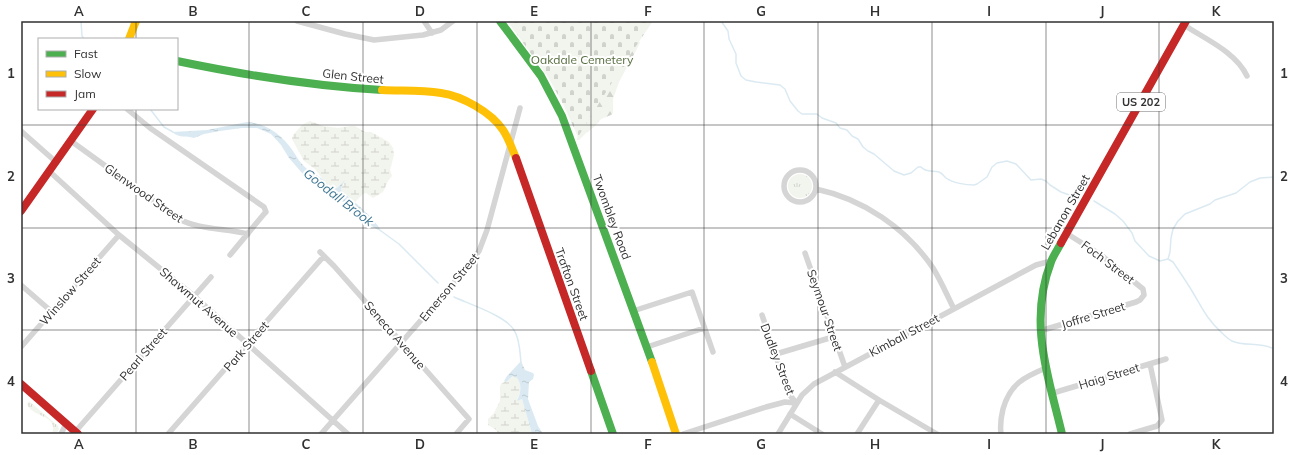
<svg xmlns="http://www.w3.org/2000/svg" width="1295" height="455" font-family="Mulish,sans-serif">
	<defs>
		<pattern id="grass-tufts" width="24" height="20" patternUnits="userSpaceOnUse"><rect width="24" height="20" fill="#f2f5ed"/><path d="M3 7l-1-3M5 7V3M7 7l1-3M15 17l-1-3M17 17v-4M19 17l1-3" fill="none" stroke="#d0d2cc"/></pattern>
		<pattern id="forest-firs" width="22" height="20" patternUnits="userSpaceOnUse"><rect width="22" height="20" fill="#f2f5ed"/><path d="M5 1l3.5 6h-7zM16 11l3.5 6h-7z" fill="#d0d2cc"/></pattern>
		<pattern id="wetland-marsh" width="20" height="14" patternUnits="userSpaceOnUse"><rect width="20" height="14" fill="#f2f5ed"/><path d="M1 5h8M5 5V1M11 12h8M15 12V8" fill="none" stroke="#d0d2cc"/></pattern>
		<pattern id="cemetery-stones" width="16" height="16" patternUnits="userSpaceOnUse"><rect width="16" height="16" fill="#f2f5ed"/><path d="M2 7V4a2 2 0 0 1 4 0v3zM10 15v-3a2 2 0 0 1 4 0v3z" fill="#d0d2cc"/></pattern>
		<pattern id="water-ripples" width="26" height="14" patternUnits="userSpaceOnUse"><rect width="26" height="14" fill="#dbeaf2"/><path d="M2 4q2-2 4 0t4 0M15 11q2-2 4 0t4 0" fill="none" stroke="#bcc9d0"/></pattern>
	</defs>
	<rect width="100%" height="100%" fill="#fff"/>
	<path fill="url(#grass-tufts)" d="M788 186a12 12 0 1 1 24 0a12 12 0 1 1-24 0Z
		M29 401 58 426 59 429 56 434H52C59 414 32 418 27 404Z"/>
	<path fill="url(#forest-firs)" d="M637 40 640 42 639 45 619 82 613 99V113L611 115 601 119 594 127 586 133 579 140H577L580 118Z"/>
	<path fill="url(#wetland-marsh)" d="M310 121 323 126 338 128 351 126H355L365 132H371L389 142 393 148 394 155 390 170 392 176 388 181 383 192 373 198 366 193 363 194 355 202 341 190V188L344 184 343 182 337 188 327 185 315 169 304 161 292 139 293 135 302 125Z
		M514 376C522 379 522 392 517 399L518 401 522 399 532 434H499L495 429 488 425V419L494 413 500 401V387L501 384Z"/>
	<path fill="url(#cemetery-stones)" d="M507 21H653L621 68 578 137 563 104 548 77Z"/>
	<path fill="url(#water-ripples)" d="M247 122C268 124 281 134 293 151 297 157 300 163 306 168 310 173 317 174 321 178 327 183 329 188 337 188L345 180 341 188V190C355 203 372 215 382 232L373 227 353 209 302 173 289 158 281 145 271 134 257 128H242L220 131 204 134 194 138C185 135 181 139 172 132L207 130Z
		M521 361 525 370 533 373 534 375 533 379 529 382 528 399 538 426 543 434H532L522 399 518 401 517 400C521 393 522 384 517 378L513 376 506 382 504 381 507 376Z"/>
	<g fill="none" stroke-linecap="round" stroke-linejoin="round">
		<path stroke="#dbeaf2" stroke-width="1.5" d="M81 21 82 36 84 39
			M721 21 728 31 729 39 736 54V63L741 76 746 80 756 82 780 85 785 89 790 101 798 111 802 114H817L822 118 836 123 840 128 847 130 852 136 858 139 863 147 868 151 874 154 894 171 904 175 911 173 918 167H921C926 173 933 170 939 172 942 173 944 176 946 178 953 183 966 185 974 185L977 184 987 177 992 167 997 163 1007 161 1016 164 1031 180 1041 179 1046 181 1050 185 1061 192 1075 197
			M150 109 164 127 173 132
			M1094 201 1115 214 1123 221 1132 233 1135 241 1149 256 1160 261 1168 259 1173 262C1179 271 1186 281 1192 291 1203 309 1206 318 1222 333 1225 336 1228 339 1232 341 1245 347 1260 341 1274 349
			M381 231 399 244 438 283
			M1168 259 1170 252 1171 238 1173 229 1178 221 1185 214 1210 204 1215 200 1236 193 1250 182 1260 178 1274 177
			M454 297C469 304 506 316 514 330 520 339 520 353 521 363"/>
		<path stroke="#d5d5d5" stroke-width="5.5" d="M297 21 345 34 374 40 423 35 441 30 453 21
			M424 21 432 33
			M1184 25C1205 39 1236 52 1247 76
			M127 109 150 128 264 207 266 212 264 214 230 255
			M21 131 56 162
			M71 141 179 219C200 230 225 228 248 234
			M784 186a16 16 0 1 1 32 0a16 16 0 1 1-32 0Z
			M49 171 119 235 194 296 348 434
			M816 189C863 199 906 228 933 268 941 281 947 295 954 309
			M320 252 334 266 469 419 456 434
			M805 253 845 367
			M21 285 52 312
			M633 311 692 292 713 352
			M762 315 783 377 790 395 796 403
			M1040 331 1136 302 1140 300 1144 295 1143 289 1101 255 1066 233
			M21 347 119 235
			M647 347 704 328
			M776 354 833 337
			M835 372 879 400 937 434
			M1053 393 1166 359
			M790 414 822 434
			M75 432 211 277
			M61 434 66 424
			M168 434 324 256
			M321 434 444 294 469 265 479 251 487 230 520 108
			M683 434 766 407 785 402 796 403
			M778 434 802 395 814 384 1036 265 1051 261
			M857 434 879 400
			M1001 434C1000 426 1001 417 1003 409 1010 384 1024 377 1046 368
			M1130 434 1157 426 1162 420 1150 364"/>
		<path stroke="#4caf50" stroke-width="8" d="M500 21 541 76 562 116 652 362
			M177 61C244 75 313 86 382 90
			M1061 243C1058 249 1053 256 1051 262 1028 322 1048 375 1062 434
			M591 371 613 434"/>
		<path stroke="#ffc107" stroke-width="8" d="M129 39 136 21
			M382 90C401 91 421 90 441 93 462 96 491 112 503 130 509 139 512 149 516 158
			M652 362 676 434"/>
		<path stroke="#c62828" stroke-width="8" d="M516 158 591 371
			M21 211 93 109
			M1061 243 1186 21
			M21 384 78 434"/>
	</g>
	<path fill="none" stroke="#313131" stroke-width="1" stroke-opacity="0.55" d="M136 21V39M249 21V434M363 21V434M477 21V434M591 21V434M704 21V434M818 21V434M932 21V434M1046 21V434M1159 21V434M136 109V434M21 125H1274M21 228H1274M21 330H1274"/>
	<g text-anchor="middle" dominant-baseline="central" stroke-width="4" stroke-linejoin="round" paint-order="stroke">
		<rect fill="#fff" stroke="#6f6f6f" stroke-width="1" x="1117" y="93" width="48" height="18" rx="3"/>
		<g font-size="11" font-weight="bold" fill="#313131">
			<text x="1141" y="102">US 202</text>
		</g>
		<g font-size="12" fill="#556d3e" stroke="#fff">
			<text x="582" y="59">Oakdale Cemetery</text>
		</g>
		<g font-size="12" fill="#313131" stroke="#fff">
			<text transform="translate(353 76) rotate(6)">Glen Street</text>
			<text transform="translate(144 193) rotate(35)">Glenwood Street</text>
			<text transform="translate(1065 212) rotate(-60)">Lebanon Street</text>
			<text transform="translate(612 217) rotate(70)">Twombley Road</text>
			<text transform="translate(1108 262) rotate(37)">Foch Street</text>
			<text transform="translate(572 284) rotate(70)">Trafton Street</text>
			<text transform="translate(449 287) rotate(-50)">Emerson Street</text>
			<text transform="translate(70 291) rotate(-49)">Winslow Street</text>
			<text transform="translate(199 302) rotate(41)">Shawmut Avenue</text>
			<text transform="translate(825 310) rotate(71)">Seymour Street</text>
			<text transform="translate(1093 315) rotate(-17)">Joffre Street</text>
			<text transform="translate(395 335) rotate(49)">Seneca Avenue</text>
			<text transform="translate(904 335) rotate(-28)">Kimball Street</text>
			<text transform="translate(246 346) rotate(-49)">Park Street</text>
			<text transform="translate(143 354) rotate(-49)">Pearl Street</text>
			<text transform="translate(778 359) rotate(69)">Dudley Street</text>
			<text transform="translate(1109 376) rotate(-17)">Haig Street</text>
		</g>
		<g font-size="13" font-style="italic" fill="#3e7693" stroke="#fff">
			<text transform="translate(339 197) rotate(38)">Goodall Brook</text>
		</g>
	</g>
	<rect width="1295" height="455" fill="none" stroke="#ffffff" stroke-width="44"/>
	<rect x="38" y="38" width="140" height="72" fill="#ffffff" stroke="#adadad"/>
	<rect x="46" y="51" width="20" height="6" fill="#4caf50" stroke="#adadad"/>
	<text x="74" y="58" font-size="12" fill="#313131">Fast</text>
	<rect x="46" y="71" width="20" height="6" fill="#ffc107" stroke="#adadad"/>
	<text x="74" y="78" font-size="12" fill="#313131">Slow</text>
	<rect x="46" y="91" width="20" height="6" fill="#c62828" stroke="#adadad"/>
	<text x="74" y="98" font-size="12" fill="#313131">Jam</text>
	<rect x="22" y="22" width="1251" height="411" fill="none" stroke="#313131" stroke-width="1.5"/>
	<g font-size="13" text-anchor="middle" font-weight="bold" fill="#313131">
		<text x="79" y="16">A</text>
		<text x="193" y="16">B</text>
		<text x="306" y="16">C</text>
		<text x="420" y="16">D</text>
		<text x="534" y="16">E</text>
		<text x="648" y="16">F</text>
		<text x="761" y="16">G</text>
		<text x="875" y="16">H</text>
		<text x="989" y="16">I</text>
		<text x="1102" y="16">J</text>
		<text x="1216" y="16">K</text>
		<text x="11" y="78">1</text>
		<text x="1284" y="78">1</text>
		<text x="11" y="181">2</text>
		<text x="1284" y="181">2</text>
		<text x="11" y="283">3</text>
		<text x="1284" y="283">3</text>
		<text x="11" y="386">4</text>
		<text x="1284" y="386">4</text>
		<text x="79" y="449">A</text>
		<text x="193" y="449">B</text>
		<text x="306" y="449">C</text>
		<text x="420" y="449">D</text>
		<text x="534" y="449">E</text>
		<text x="648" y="449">F</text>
		<text x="761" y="449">G</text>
		<text x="875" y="449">H</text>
		<text x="989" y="449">I</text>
		<text x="1102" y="449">J</text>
		<text x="1216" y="449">K</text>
	</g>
</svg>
